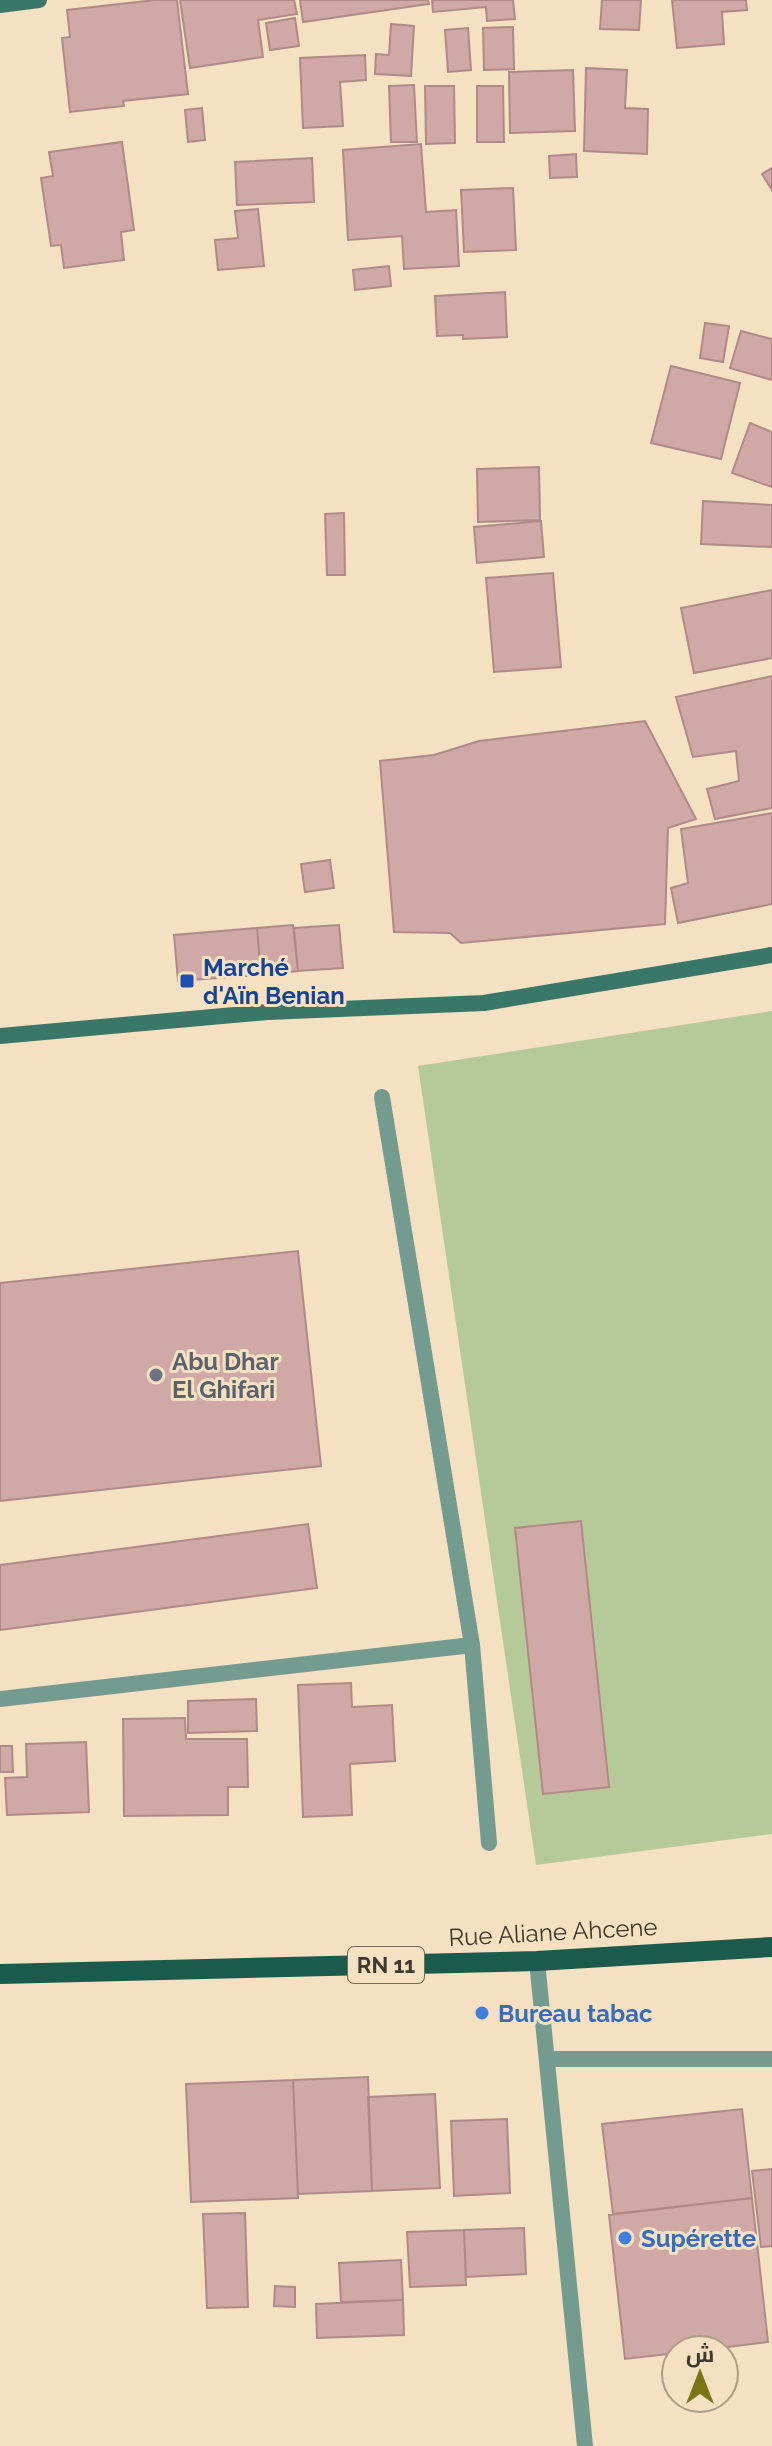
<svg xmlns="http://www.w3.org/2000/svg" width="772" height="2446" font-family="Raleway,Cairo,sans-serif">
	<rect width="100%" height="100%" fill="#f4e1c1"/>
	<path fill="#b6ca99" d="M772 1011V1834L536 1865 418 1066Z"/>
	<path fill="#d0a8a6" stroke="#b08a88" stroke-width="2" d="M155 0H177L188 94 123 101 124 106 70 112 62 38 70 37 67 10Z
		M180 0H294L297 14 258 20 263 57 190 68Z
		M300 0H428L429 4 303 22Z
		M432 0H513L515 19 487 21 486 7 433 12Z
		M602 0H641L639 30 600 29Z
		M672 0H746L747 10 722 12 724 44 677 48Z
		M295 18 299 46 270 50 266 23Z
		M391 24 414 26 411 76 375 74 376 54 389 55Z
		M513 27 514 69 484 70 483 28Z
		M468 28 471 70 448 72 445 30Z
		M365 55 366 80 340 82 343 126 303 128 300 58Z
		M586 68 627 70 625 108 648 109 647 154 584 151Z
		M573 70 575 131 510 133 509 72Z
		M414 85 417 142H391L389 86Z
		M425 86H454L455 143 426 144Z
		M477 86H503L504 142H477Z
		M202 108 205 140 188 142 185 110Z
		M122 142 134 230 121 232 124 260 64 268 61 245 51 246 41 178 53 176 49 152Z
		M421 144 426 212 456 210 459 266 404 269 402 236 348 240 343 150Z
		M576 154 577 177 550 178 549 156Z
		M312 158 314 202 237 205 235 162Z
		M772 168V190L762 174Z
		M513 188 516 250 464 252 461 190Z
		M258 209 264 266 218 270 215 240 238 238 235 211Z
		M389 266 391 286 355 290 353 270Z
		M505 292 507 337 463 339V335L437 336 435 296Z
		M705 323 729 326 723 362 700 358Z
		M741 331 772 339V380L730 368Z
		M671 366 740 383 721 459 651 443Z
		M750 423 772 432V487L732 473Z
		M539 467 540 520 478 522 477 469Z
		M703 501 772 505V547L701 544Z
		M344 513 345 575H327L325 514Z
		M541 521 544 557 477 563 474 527Z
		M553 573 561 667 494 672 486 578Z
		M772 590V658L694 673 681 608Z
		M772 676V808L715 819 707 789 739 781 736 751 693 757 676 697Z
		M645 721 696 819 668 828 665 924 461 943 450 933 394 932 380 761 434 755 479 741Z
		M772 813V904L678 923 671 888 688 883 681 829Z
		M330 860 334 888 305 892 301 864Z
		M293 925 298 971 261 975 257 928Z
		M339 925 343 968 298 971 294 928Z
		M257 928 261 975 178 981 174 935Z
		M298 1251 321 1466 0 1501V1283Z
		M581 1521 609 1787 543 1794 515 1528Z
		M308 1524 317 1588 0 1630V1565Z
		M351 1683 352 1707 392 1705 395 1761 350 1764 352 1815 303 1817 298 1685Z
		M256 1699 257 1731 188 1733V1701Z
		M185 1718 186 1739H247L248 1787H228V1815L124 1816 123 1719Z
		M86 1742 89 1812 7 1815 5 1778 27 1777 26 1744Z
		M0 1746H12L13 1772H0Z
		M368 2077 372 2191 298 2194 293 2080Z
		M293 2080 298 2198 191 2202 186 2084Z
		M435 2094 440 2188 372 2191 368 2097Z
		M742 2109 752 2198 613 2214 602 2124Z
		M507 2119 510 2193 454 2196 451 2121Z
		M772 2169V2246L761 2247 752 2171Z
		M752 2198 768 2342 704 2350H676V2353L625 2359 609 2215Z
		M245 2213 248 2307 207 2308 203 2214Z
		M524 2228 526 2274 466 2277 464 2230Z
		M464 2230 466 2285 410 2287 407 2232Z
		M401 2260 403 2300 341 2302 339 2263Z
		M275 2286 295 2287V2307L274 2306Z
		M403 2300 404 2335 317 2338 316 2304Z"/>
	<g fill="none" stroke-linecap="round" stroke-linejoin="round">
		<path stroke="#749b90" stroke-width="16" d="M382 1097 472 1645 489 1843
			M547 2059H772"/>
		<path stroke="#749b90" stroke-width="16" d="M0 1699 472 1645
			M537 1961 585 2446"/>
		<path stroke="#397868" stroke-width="16" d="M0 5 39 0
			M0 1036 268 1012 484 1003 772 955"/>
		<path stroke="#1a5b4d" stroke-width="20" d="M0 1974 537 1961 772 1947"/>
	</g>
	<rect fill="#1a4fb4" stroke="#f4e1c1" stroke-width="3" x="179" y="973" width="16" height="16" rx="4"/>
	<circle fill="#6b7280" stroke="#f4e1c1" stroke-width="3" cx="156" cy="1375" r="8"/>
	<g fill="#3f7fe0" stroke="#f4e1c1" stroke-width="3">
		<circle cx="482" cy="2013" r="8"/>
		<circle cx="625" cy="2238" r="8"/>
	</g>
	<g text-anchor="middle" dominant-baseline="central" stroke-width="6" stroke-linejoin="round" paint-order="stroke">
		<rect fill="#f4e1c1" stroke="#766b59" stroke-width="2" x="348" y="1947" width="76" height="36" rx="6"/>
		<g font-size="22" font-weight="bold" fill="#40382c">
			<text x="386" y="1965">RN 11</text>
		</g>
		<g font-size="24" font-weight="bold" fill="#164399" stroke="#f4e1c1" text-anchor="start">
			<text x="203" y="967">Marché<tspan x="203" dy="28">d'Aïn Benian</tspan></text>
		</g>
		<g font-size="24" font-weight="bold" fill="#5b616d" stroke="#f4e1c1" text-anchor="start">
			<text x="172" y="1361">Abu Dhar<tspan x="172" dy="28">El Ghifari</tspan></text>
		</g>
		<g font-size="24" fill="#40382c" stroke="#f4e1c1">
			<text transform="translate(553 1932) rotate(-3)">Rue Aliane Ahcene</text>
		</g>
		<g font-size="24" font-weight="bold" fill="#366cbe" stroke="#f4e1c1" text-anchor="start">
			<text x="498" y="2013">Bureau tabac</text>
			<text x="641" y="2238">Supérette</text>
		</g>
	</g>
	<g transform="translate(700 2374)"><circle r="38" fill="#f4e1c1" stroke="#ac9d85" stroke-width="2"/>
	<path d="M0-6L14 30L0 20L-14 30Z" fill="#7c7518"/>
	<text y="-12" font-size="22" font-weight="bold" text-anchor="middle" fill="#40382c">ش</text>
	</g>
</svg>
